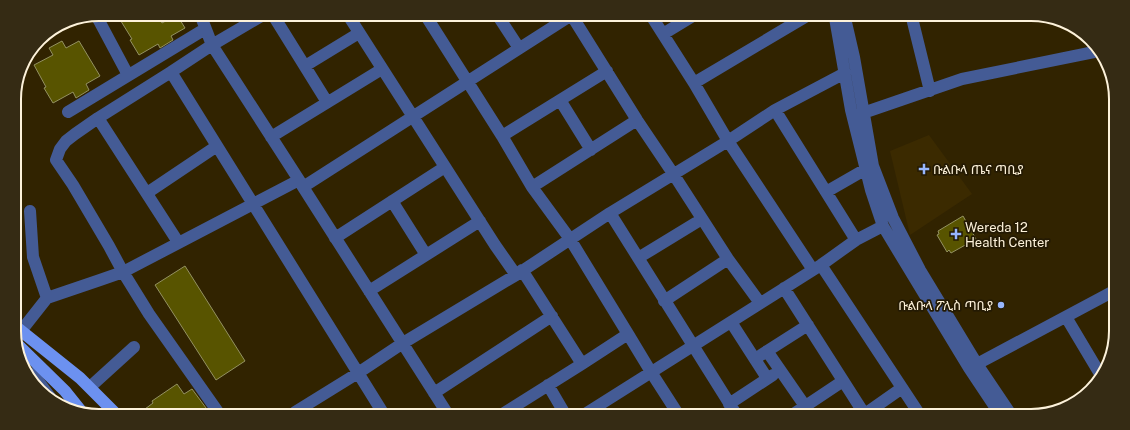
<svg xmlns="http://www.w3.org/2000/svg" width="1130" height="430" font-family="'Public Sans','Noto Sans Ethiopic',sans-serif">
	<rect width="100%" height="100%" fill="#312300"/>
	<path fill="#3b2a00" d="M929 135 972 194 910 235 890 151Z"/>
	<path fill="#585400" stroke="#939160" d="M125 14H157L162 23 177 15 185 28 171 36 173 40 160 48 158 44 139 55 130 40 132 39 119 18Z
		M62 41 66 48 79 41 100 76 86 84 89 90 76 98 73 92 53 103 44 88 46 87 34 65 53 55 49 48Z
		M963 216 976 239 951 253 949 250 947 252 937 235 939 234 938 231Z
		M185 266 245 361 216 380 155 285Z
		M177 384 184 394 192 389 209 412H141L153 403 152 401Z"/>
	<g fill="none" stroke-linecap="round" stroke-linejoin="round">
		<path stroke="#445b95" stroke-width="12" d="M200 14 212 45 263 15
			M96 15 128 75
			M273 15 327 102
			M348 15 495 245 516 275
			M426 16 502 136 532 187 570 239 628 334 651 372 678 414
			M498 16 519 48
			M572 16 637 120 674 175 728 259 760 303
			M652 17 694 83 728 141 813 270
			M835 18 851 110 871 190 883 226 969 368 1001 416
			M845 18 854 57 873 166 893 218 920 270 977 364 1012 416
			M912 18 930 91
			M663 34 691 17
			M305 66 359 33
			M171 72 98 118 75 134 66 141 60 149 56 160 73 185 109 246 123 272 149 314 218 412
			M694 83 805 17
			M560 100 591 150
			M775 110 856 240
			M68 112 205 29
			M863 113 962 79 1099 51
			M98 118 178 242
			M502 136 607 71
			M271 137 382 69
			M299 180 212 45 171 72 383 413
			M303 187 447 413
			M532 187 637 120
			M826 192 866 169
			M147 193 217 146
			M392 201 426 255
			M30 211 33 257 47 298
			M610 213 736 414
			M335 238 445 167
			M638 258 702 219
			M821 265 920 415
			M522 270 582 364
			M784 288 865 415
			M369 291 480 221
			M664 301 728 259
			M1066 317 1100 374
			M731 322 767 378
			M21 331 47 298 100 280 123 272 299 180 303 187 570 16
			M767 351 805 406
			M761 355 808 325
			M977 364 1112 292
			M39 366 36 378 50 397
			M548 385 565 414
			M90 387 134 347
			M434 393 552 316
			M729 404 773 375
			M295 412 358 373 403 343 516 275 610 213 728 141 775 110 845 73
			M504 413 582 364 628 334
			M585 414 821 265 856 240 883 226
			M865 414 902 388
			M792 415 843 381"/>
		<path stroke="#6c91f0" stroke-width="12" d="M15 326 80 378 114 412
			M16 343 65 391 81 411"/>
	</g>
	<g fill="#97b6fd" stroke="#241a03" stroke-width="1.5">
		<path d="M922 163h4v4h4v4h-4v4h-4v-4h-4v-4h4z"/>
		<path d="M954 228h4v4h4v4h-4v4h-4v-4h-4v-4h4z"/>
		<circle cx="1001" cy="305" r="4"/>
	</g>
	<g text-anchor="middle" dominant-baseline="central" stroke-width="3.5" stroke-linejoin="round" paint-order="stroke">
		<g font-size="13" fill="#fdf2da" stroke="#241a03" text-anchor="start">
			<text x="933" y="169">ቡልቡላ ጤና ጣቢያ</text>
			<text x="965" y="227">Wereda 12<tspan x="965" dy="15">Health Center</tspan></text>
			<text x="993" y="305" text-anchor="end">ቡልቡላ ፖሊስ ጣቢያ</text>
		</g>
	</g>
	<path d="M0 0H1130V430H0ZM99 21H1031A78 78 0 0 1 1109 99V331A78 78 0 0 1 1031 409H99A78 78 0 0 1 21 331V99A78 78 0 0 1 99 21Z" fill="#352b14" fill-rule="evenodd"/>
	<path fill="none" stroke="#fdf2da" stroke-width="2" d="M99 21H1031A78 78 0 0 1 1109 99V331A78 78 0 0 1 1031 409H99A78 78 0 0 1 21 331V99A78 78 0 0 1 99 21Z"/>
</svg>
